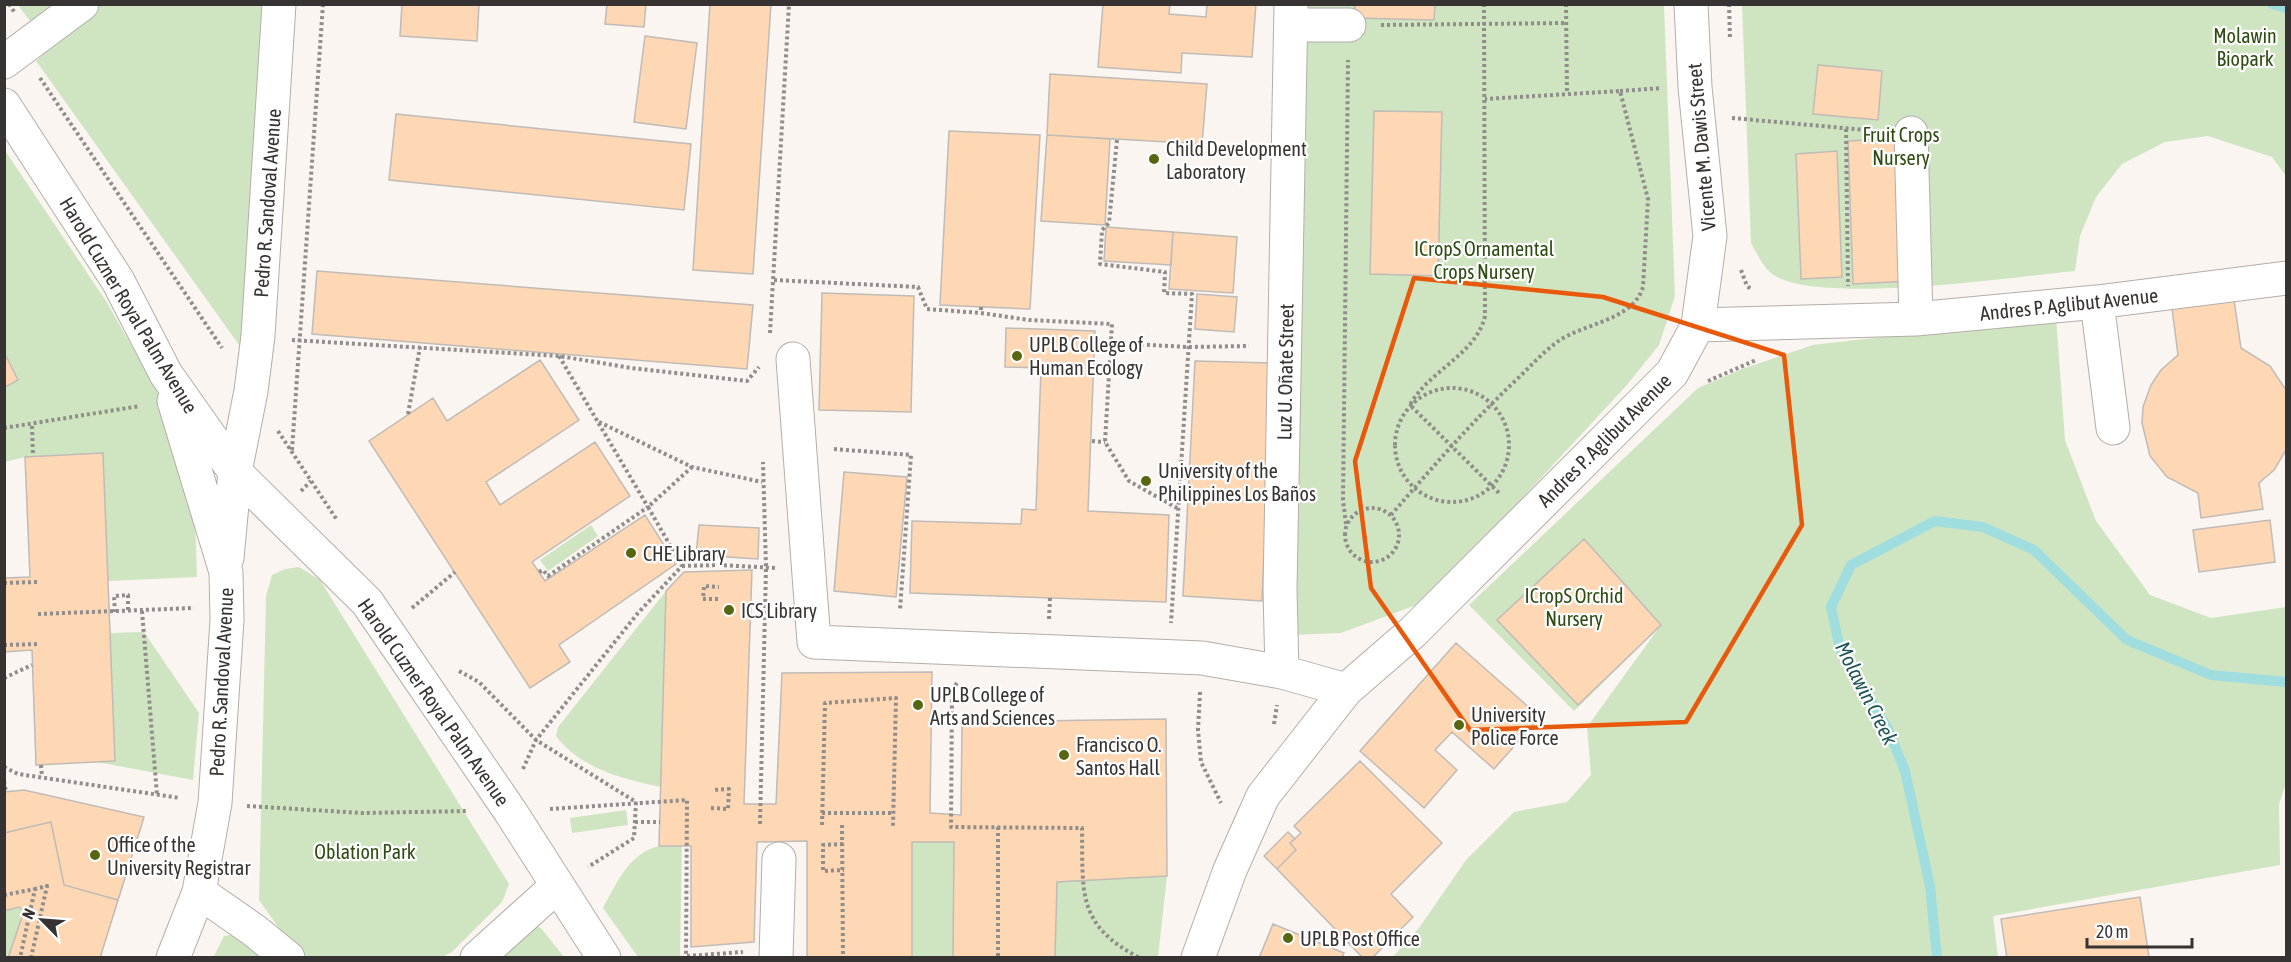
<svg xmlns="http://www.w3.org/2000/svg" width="2291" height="962" font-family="'Asap Condensed',sans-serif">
	<rect width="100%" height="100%" fill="#faf5f0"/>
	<path fill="#cfe5c2" d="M18 5H272L252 363 36 61 50 48Z
		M1296 5H1664L1675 296 1659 345 1626 386 1515 506 1416 605 1341 633 1291 635Z
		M1742 5H2286V176L2272 157 2208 136 2165 142 2122 164 2096 197 2080 236 2075 271C2018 276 1811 307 1771 273 1763 267 1756 252 1751 243Z
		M4 149 106 301 154 385 170 419 195 516 197 577 108 581 103 453 25 457 5 462V389L18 379 5 353Z
		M2056 317 2065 440 2096 521 2150 595 2211 618 2286 607V783L2279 804 2280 865 1993 916 1998 957 1392 958 1419 928 1466 860 1514 812 1567 802 1591 775 1587 727 1658 629 1574 711 1469 605 1698 388 1742 369 1813 345Z
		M591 525 598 536 548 571 540 560Z
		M299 567 320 580 509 884 502 902 452 952 442 957H309L293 948 259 900 266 596 272 575 285 569Z
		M666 591 661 787C623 779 581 769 556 736L558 727Z
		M144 632 199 713 193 780 97 762 114 761 110 633Z
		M626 810 628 825 572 833 570 818Z
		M912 842H954L953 957 912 958Z
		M682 845 680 957H638L603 908C616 884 629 853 659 846 666 844 675 846 682 845Z
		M1167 876 1158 957 1055 958 1057 882Z
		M19 907 24 911 8 957 5 958V911Z
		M527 924 541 928 564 957 492 958Z
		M240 934 270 958H213L224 936Z"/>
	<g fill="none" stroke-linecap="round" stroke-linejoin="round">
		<path stroke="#9fdddf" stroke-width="10" d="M2272 4 2286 8
			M1937 958 1930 886 1905 771 1888 729 1840 649 1831 607 1851 565 1935 521 1983 527 2034 550 2127 640 2211 675 2286 682"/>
	</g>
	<path fill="#fed7b5" stroke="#c0bbb6" stroke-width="1.5" d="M402 4H479L477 41 400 36Z
		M607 4H646L644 27 605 24Z
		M710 4H771L753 274 693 270Z
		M1103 4H1170L1169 14 1206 17 1207 4H1256L1252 57 1182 53 1181 73 1098 67Z
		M1355 4H1435L1434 20 1355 18Z
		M645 36 697 43 686 129 634 122Z
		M1818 65 1882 71 1878 120 1813 114Z
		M1050 74 1207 84 1202 144 1047 135Z
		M1374 111 1442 112 1438 276 1370 274Z
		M396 114 691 144 684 210 389 180Z
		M949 131 1040 135 1030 309 940 305Z
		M1047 135 1110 139 1105 225 1041 221Z
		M1905 138 1911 281 1853 284 1848 141Z
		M1837 151 1842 277 1801 279 1796 154Z
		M1106 227 1173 232 1171 265 1104 261Z
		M1173 232 1237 237 1233 293 1169 289Z
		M317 271 753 305 747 369 312 334Z
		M822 293 914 296 911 412 819 410Z
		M1197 294 1237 297 1234 332 1195 329Z
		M2234 300 2241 348 2270 366 2286 390V450L2274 470 2259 483 2263 509 2201 518 2198 493 2167 477 2150 456 2142 423 2143 407 2151 385 2161 370 2178 355 2172 308Z
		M1006 328 1095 331 1088 511 1169 515 1166 602 910 593 912 521 1021 524 1022 509 1036 510 1041 368 1005 367Z
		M4 352 18 380 4 388Z
		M540 360 579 420 486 482 500 505 595 442 630 496 532 562 539 572 545 581 645 515 676 564 559 645 570 662 530 688 369 441 433 398 447 421Z
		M1195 361 1273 363 1262 601 1183 596Z
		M103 453 115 761 36 765 32 650 4 652V578L30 577 25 457Z
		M844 472 907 477 896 597 834 591Z
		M2270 520 2275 562 2199 572 2193 530Z
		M699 525 759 528 758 559 696 555Z
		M1584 539 1661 625 1578 705 1497 620Z
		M752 570 744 804H776L782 673 932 672 930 813 961 815 962 722 1166 719 1167 876 1057 882 1055 958H953L954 842H912V958H807V841L757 842 754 942 691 947V846H659L666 591 684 572Z
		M1456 643 1540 717 1494 769 1452 732 1435 750 1457 770 1424 808 1360 751Z
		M1360 761 1442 843 1391 894 1413 917 1372 958H1363L1277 869 1296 850 1290 843 1301 833 1294 826Z
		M24 790 144 817 100 958H8L24 911 19 907 4 911V792Z
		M24 790 144 817 118 900 64 885 51 822 4 833V792Z
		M51 822 64 885 118 900 100 958H8L24 911 19 907 4 911V833Z
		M1288 832 1295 839 1290 843 1296 850 1277 869 1264 856Z
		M2140 897 2149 957 2007 958 2001 919Z
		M1273 924 1344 953 1342 958H1259Z"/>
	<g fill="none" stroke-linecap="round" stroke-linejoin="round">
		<g stroke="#b3aeaa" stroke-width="35">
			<path id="minor" d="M1291 4 1280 590 1282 672 1346 690
				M1291 25H1349
				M4 62 82 4
				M4 105 118 281 166 374 235 472 367 602 510 811 604 958
				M1911 133 1916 319
				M2097 302 2113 428
				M1698 325 1916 319 2097 302 2286 278
				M793 359 814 642 1202 658 1282 672
				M227 558 235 472 251 391 258 336 279 4
				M199 892 255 931 288 958
				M173 958 199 892 215 803 227 620 226 572 174 401
				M477 958 556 887
				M776 958 779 859
				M1198 958 1230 870 1263 796 1346 690 1413 632 1672 373 1698 325 1710 236 1695 87 1691 4"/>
		</g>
		<path stroke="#918d8a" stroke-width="4" stroke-dasharray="3 3" stroke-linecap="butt" d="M9 4 15 13
			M1484 4 1485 316C1476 355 1429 370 1410 405L1501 495
			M1566 4 1567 94
			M1729 4 1730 38
			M1381 25 1566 23
			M40 78 222 348
			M1620 91 1662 88
			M1732 118 1877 131
			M1846 129 1848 286
			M1117 140 1109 223 1102 230 1100 264 1165 272 1164 293 1192 294 1171 623
			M1741 270 1747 286 1751 289
			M774 280 918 287 927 309 981 313
			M981 307V313L1029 320 1112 324 1105 442 1129 481 1177 508
			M770 333 789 4
			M292 340 559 356 631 368 747 381 759 367
			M1111 343 1188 347 1249 346
			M1708 381 1756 360
			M1395 445a57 57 0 1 1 114 0a57 57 0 1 1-114 0Z
			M408 414 420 347
			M599 422 692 467 762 482
			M32 426 33 456
			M4 428 140 406
			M278 431 337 520
			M1092 441 1105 442
			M834 449 911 455 900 610
			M292 450 323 4
			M1179 477 1188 478
			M301 491 311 481
			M1345 535a27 27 0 1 1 54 0a27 27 0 1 1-54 0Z
			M1391 515C1430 470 1470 424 1513 383 1528 369 1541 354 1557 342 1583 323 1633 321 1643 287L1648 199 1620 91 1485 99
			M1346 524 1343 500 1348 60
			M682 566 719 565 776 568
			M539 572 543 570 548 576 648 507 559 356
			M4 583 37 582
			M718 599H703L704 586 719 587
			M412 608 455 572
			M142 611 157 795
			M115 612 114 596 128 595V611
			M38 614 194 608
			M1049 619 1050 598
			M4 645 39 644
			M459 671 479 682 536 740 636 802 634 838 588 867
			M4 678 32 665
			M957 683 952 690 951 827 1082 828C1083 892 1076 925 1140 958
			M1200 692 1198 730 1201 762 1221 803
			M1274 724 1277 705
			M41 765 42 777
			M4 767 18 774 180 798
			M523 769 536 740 638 613 682 566 648 507 692 467
			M4 781 6 792
			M247 806 362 813 468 811
			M711 808 728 809 729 789 712 790
			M550 809 687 800 686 958
			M822 813H894
			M635 822H660
			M760 824 766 568 763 462
			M822 825 825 703 896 698 893 826
			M842 825 843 958
			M998 827V958
			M843 844 823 845V871L844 870
			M4 895 35 889 20 958
			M687 956 743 952
			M31 958 47 886 35 889"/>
		<use href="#minor" stroke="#fff" stroke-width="33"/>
	</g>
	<path fill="none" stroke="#e8590c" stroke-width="4.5" stroke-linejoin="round" d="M1414 278 1603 297 1784 355 1802 525 1686 722 1470 730 1371 588 1355 461Z"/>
	<g fill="#58670f" stroke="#fff" stroke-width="2">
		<circle cx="1154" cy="159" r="6"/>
		<circle cx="1017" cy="356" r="6"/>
		<circle cx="1146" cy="481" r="6"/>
		<circle cx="631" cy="553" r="6"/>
		<circle cx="729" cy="610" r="6"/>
		<circle cx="918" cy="705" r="6"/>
		<circle cx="1459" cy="725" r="6"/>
		<circle cx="1064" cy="755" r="6"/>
		<circle cx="95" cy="855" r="6"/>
		<circle cx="1288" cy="938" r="6"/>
	</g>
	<g text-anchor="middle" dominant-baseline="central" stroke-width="4.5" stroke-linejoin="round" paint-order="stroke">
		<g font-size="20" fill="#2d4c11" stroke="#fff">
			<text x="2245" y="35">Molawin<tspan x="2245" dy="23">Biopark</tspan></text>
			<text x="1901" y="134">Fruit Crops<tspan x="1901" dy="23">Nursery</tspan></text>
			<text x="1484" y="248">ICropS Ornamental<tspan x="1484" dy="23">Crops Nursery</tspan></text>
			<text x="1574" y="595">ICropS Orchid<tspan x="1574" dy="23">Nursery</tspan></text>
			<text x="365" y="851">Oblation Park</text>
		</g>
		<g font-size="20" fill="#363332" stroke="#fff">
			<text transform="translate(1701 147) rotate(-95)">Vicente M. Dawis Street</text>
			<text transform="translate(267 203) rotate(-86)">Pedro R. Sandoval Avenue</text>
			<text transform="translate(2069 304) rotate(-6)">Andres P. Aglibut Avenue</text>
			<text transform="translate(129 305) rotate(59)">Harold Cuzner Royal Palm Avenue</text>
			<text transform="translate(1285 372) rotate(-89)">Luz U. Oñate Street</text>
			<text transform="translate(1604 440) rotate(-45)">Andres P. Aglibut Avenue</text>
			<text transform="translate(221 682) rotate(-87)">Pedro R. Sandoval Avenue</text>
			<text transform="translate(434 702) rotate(55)">Harold Cuzner Royal Palm Avenue</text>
		</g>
		<g font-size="20" fill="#363332" stroke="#fff" text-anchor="start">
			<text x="1166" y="148">Child Development<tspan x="1166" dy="23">Laboratory</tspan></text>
			<text x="1029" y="344">UPLB College of<tspan x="1029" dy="23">Human Ecology</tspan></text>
			<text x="1158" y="470">University of the<tspan x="1158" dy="23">Philippines Los Baños</tspan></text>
			<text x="643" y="553">CHE Library</text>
			<text x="741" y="610">ICS Library</text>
			<text x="930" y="694">UPLB College of<tspan x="930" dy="23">Arts and Sciences</tspan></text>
			<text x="1471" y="714">University<tspan x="1471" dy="23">Police Force</tspan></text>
			<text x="1076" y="744">Francisco O.<tspan x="1076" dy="23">Santos Hall</tspan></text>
			<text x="107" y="844">Office of the<tspan x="107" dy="23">University Registrar</tspan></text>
			<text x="1300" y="938">UPLB Post Office</text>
		</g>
		<g font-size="21" font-style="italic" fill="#215658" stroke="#fff">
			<text transform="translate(1867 693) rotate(63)">Molawin Creek</text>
		</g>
	</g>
	<rect width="2291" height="962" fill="none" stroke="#363332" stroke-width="12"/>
	<g transform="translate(42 920) rotate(295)" stroke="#ffffff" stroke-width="4.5" paint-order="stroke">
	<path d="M0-4.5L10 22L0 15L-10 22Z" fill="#363332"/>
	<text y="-9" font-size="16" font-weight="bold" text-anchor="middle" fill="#363332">N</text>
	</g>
	<path d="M2087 938v9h105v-9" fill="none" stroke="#363332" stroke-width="3"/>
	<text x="2096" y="938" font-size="18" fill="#363332" stroke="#ffffff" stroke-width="4.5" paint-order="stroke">20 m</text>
</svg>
